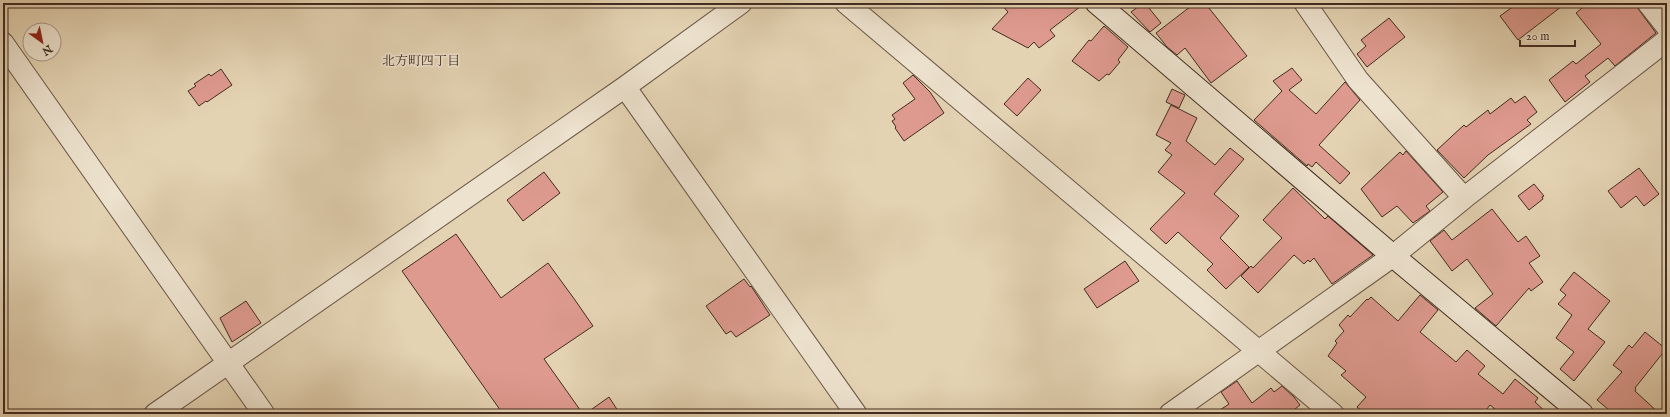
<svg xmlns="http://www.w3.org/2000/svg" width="1670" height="417" font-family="'IM FELL English','Noto Serif JP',serif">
	<rect width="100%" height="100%" fill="#e4d3b3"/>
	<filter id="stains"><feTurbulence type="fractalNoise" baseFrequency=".005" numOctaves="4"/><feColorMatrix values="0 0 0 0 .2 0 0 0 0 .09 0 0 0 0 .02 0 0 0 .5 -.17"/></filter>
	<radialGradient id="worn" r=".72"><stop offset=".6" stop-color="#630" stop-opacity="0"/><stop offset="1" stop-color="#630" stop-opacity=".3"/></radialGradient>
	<path fill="#de9a8f" stroke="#422c21" d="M1000 3H1085L1050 30 1055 36 1039 48 1034 42 1028 48 992 29 1008 12Z
		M1143 3H1145L1161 23 1150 32 1131 12Z
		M1195 3H1205L1247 56 1211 83 1185 48 1177 55 1167 47 1156 33Z
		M1518 3H1566L1518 40 1500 16Z
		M1588 3H1635L1639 10 1656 33 1615 66 1608 58 1585 76 1590 82 1565 102 1549 80 1573 61 1576 64 1601 44 1576 13Z
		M1389 18 1405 37 1367 67 1357 54 1366 46 1361 40Z
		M1104 26 1128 47 1118 60 1120 62 1109 75 1107 74 1099 81 1072 61 1089 40 1091 41Z
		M1292 68 1302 80 1289 90 1316 114 1345 82 1360 100 1319 145 1350 173 1340 184 1316 162 1312 167 1308 164 1307 166 1254 120 1282 91 1273 81Z
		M221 69 232 85 207 102 206 101 199 106 188 91 196 86 194 84 209 74 211 76Z
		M913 75 930 92 944 113 904 141 895 128 896 127 892 121 895 119 892 115 915 99 903 83Z
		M1028 78 1041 90 1017 116 1004 104Z
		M1172 89 1185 95 1179 108 1166 102Z
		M1525 96 1537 112 1527 120 1531 124 1488 155 1464 178 1437 150 1464 125 1466 127 1488 110 1490 114 1511 98 1515 103Z
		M1171 105 1197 118 1186 141 1215 165 1230 148 1244 159 1214 194 1239 216 1220 238 1249 267 1226 289 1207 270 1213 264 1178 232 1166 244 1150 229 1185 193 1158 172 1172 155 1165 150 1171 143 1156 135Z
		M1406 151 1443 192 1426 206 1430 211 1413 223 1397 206 1382 217 1361 189 1400 152 1403 155Z
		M1639 168 1659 194 1644 206 1636 196 1621 208 1608 191Z
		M544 172 560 193 523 221 507 200Z
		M1534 184 1544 196 1542 197 1543 199 1529 210 1518 196Z
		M1293 188 1325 219 1328 216 1373 255 1332 284 1314 258 1310 262 1308 260 1304 264 1294 255 1258 293 1241 276 1251 266 1253 268 1282 238 1263 220Z
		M1492 209 1518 242 1526 236 1540 256 1529 263 1543 282 1531 291 1529 288 1496 326 1475 308 1493 294 1467 259 1452 271 1430 241 1444 230 1452 240Z
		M456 234 501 298 548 263 575 300 593 326 544 359 583 414H503L402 271Z
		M1125 261 1139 281 1097 308 1084 289Z
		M1574 272 1610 301 1588 329 1605 342 1574 381 1560 369 1574 352 1556 338 1572 315 1558 304 1566 295 1560 290Z
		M744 279 750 287 751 286 770 315 736 337 731 331 726 334 706 306Z
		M1420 295 1438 310 1420 332 1456 362 1467 350 1485 366 1478 374 1503 394 1515 379 1538 398 1535 402 1548 414H1501L1490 405 1483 414H1365L1357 407 1366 397 1341 375 1346 371 1328 356 1337 343 1335 341 1344 331 1339 325 1348 315 1350 317 1367 299 1368 300 1371 297 1398 321Z
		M246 301 261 323 232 342 220 318Z
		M1645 332 1666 349 1635 388 1636 389 1635 391 1660 414H1614L1597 400 1622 372 1613 365 1629 345 1632 348Z
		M1237 381 1252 403 1271 388 1274 392 1282 386 1294 397 1300 405 1289 414H1214L1229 404 1221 392Z
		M609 397 620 414H585Z"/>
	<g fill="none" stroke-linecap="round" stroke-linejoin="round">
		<g stroke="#6a5646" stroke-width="23">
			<path id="street" d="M846 3 1333 414
				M1305 3 1358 80 1464 198
				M1648 3 1667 27
				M3 43 264 414
				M625 87 856 414
				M155 414 625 87 741 3
				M1170 414 1393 256 1464 198 1667 40"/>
		</g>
		<g stroke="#422c21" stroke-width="24">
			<path id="secondary" d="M1097 3 1393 256 1582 414"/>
		</g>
		<use href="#street" stroke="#ede2ce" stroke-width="21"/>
		<use href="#secondary" stroke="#ede2ce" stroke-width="22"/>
	</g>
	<g text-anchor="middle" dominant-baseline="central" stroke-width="3.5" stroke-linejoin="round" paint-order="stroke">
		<g font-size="13" fill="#422c21" stroke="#ede2ce">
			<text x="421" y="61">北方町四丁目</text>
		</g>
	</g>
	<rect width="1670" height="417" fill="none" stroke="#e4d3b3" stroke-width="16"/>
	<rect x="4" y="4" width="1662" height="409" fill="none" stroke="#422c21" stroke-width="2"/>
	<rect x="8" y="8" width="1654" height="401" fill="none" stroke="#422c21"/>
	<g transform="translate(42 42) rotate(147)"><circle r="19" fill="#ede2ce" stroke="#a99989"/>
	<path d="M0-3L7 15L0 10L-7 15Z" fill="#8f2418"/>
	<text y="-6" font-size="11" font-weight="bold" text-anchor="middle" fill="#422c21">N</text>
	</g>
	<path d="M1520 40v6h55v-6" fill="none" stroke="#422c21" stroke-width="2"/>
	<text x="1526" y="40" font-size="12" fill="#422c21" stroke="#ede2ce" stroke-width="3" paint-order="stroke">20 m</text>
	<rect width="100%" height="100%" filter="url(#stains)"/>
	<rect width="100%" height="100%" fill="url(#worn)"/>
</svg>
